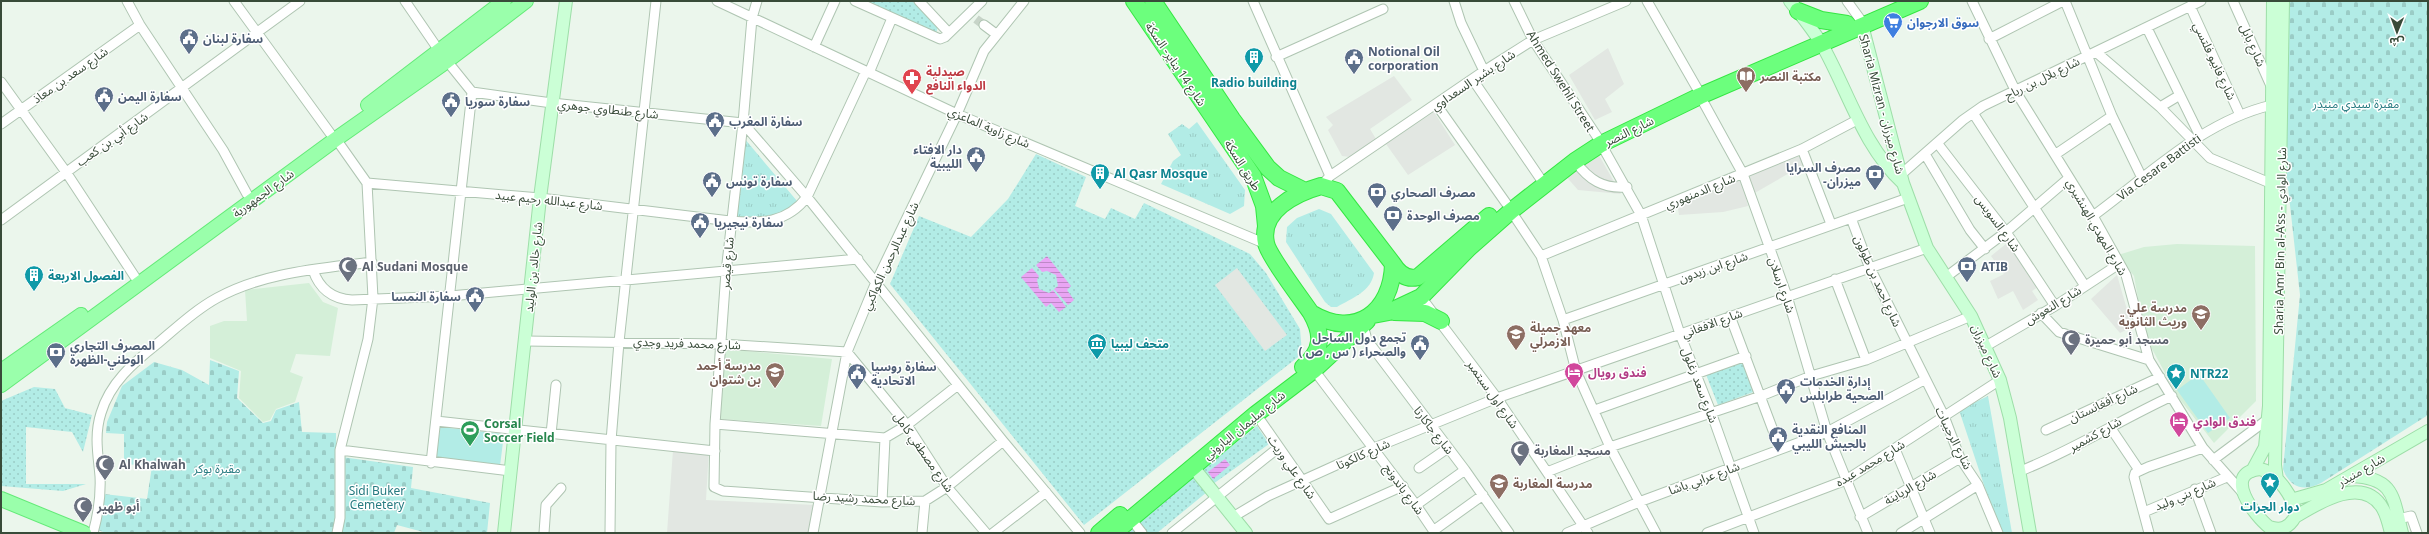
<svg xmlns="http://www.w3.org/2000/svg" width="2429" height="534" font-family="'Noto Sans','Noto Sans Arabic',sans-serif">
	<defs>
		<pattern id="grass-tufts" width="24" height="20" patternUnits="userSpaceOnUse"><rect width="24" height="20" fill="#b2ece6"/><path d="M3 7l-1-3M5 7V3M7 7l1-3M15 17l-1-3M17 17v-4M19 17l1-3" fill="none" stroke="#9accc6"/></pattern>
		<pattern id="cemetery-stones" width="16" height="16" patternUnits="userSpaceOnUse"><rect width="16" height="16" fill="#b2ece6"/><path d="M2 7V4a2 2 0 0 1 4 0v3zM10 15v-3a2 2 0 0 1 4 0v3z" fill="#9accc6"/></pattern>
		<pattern id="garden-dots" width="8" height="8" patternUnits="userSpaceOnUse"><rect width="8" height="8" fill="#b2ece6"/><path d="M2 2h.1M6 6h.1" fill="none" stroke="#9accc6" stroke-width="1.8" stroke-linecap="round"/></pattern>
		<pattern id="water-rules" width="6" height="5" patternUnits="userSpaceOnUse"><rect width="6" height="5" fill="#e9a5f4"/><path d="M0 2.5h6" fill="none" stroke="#be88c7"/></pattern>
	</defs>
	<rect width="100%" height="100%" fill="#ebf6ec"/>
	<path fill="#d4efd8" d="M2177 244 2255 246 2256 401 2214 443 2178 397 2151 347 2141 315 2134 276 2118 255 2144 247Z
		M309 283 323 302 338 308 330 356 296 354 290 372 303 377 295 402 276 409 270 420 263 422 239 398 241 371 210 358V326L224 321H247L245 290Z
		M725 349 832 359 821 426 720 419Z"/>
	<path fill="url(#grass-tufts)" d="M1197 122 1245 190 1244 206 1230 214 1161 184 1173 161 1181 155 1168 134 1182 124 1189 129Z
		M744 138 797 201C777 222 763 220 736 217Z
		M1319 209 1331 214 1374 273C1371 292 1352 298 1337 307H1331L1325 302 1286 242 1287 227 1297 218Z
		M1988 396 2012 533H2000L1959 410Z"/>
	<path fill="url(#cemetery-stones)" d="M2287 1H2428V415L2321 483C2303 492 2290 488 2283 469L2300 295 2285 160Z
		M210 360 239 371 237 398 263 423 271 421 276 410 299 402 302 432 336 433 337 518 334 533H106L98 530 104 494 147 499 152 466 124 464V434L106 433 107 422 122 386 154 362 182 370 209 385Z
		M342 457 413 467 411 488 490 503 487 533H427L397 525 394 533H340Z"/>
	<path fill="url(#garden-dots)" d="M863 1H912L938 26 936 34Z
		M1036 154 1086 177 1075 206 1105 219 1111 208 1135 219 1144 203 1250 254 1266 273 1300 329 1302 354 1084 525 890 284 919 216 971 237 1008 199Z
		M1744 358 1756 391 1718 405 1705 372Z
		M34 387 55 389 65 408 92 415 83 452 72 432 26 427V484H86L63 491 1 486V401Z
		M1257 426 1269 444 1213 484 1202 470Z
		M1192 475 1207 492 1157 533H1125Z"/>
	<path fill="#b2ece6" d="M2199 374 2230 418 2208 433 2177 390Z
		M440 427 504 434 500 466 436 460Z"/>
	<path fill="#e2e7e2" d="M1608 48 1624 84 1605 99 1612 112 1595 120 1569 75Z
		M1394 76 1412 100 1370 129 1376 139 1350 157 1342 156 1328 130 1333 125 1326 117Z
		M1434 112 1455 145 1408 175 1386 144Z
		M1596 150 1621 194 1578 190 1563 173Z
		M1800 151 1805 164 1753 194 1747 176Z
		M1741 176 1748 206 1723 212 1679 215 1677 203Z
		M2012 239 2044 283 2032 291 2038 300 2023 310 2013 291 1998 299 1990 281 2004 274 1991 256Z
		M1237 268 1287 335 1265 351 1215 285Z
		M2117 275 2132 327 2120 333 2091 299Z
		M709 448 706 500 815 505 810 533H667L673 450Z"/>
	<path fill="url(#water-rules)" d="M1047 256 1071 286 1067 290 1074 300 1068 305 1054 289 1058 286 1056 275 1047 271 1042 272 1036 265Z
		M1032 268 1039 276 1037 280 1039 289 1049 293 1053 290 1066 307 1059 312 1051 303 1046 307 1021 277Z
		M1225 459 1230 465 1213 479 1208 472Z"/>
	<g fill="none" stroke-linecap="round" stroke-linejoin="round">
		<path stroke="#c7d4c8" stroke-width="9" stroke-dasharray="9 4.5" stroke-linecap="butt" d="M976 19 984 25"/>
		<g stroke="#afc5b2" stroke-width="11">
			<path id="street" d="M127 1 140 25 223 150 247 194
				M234 1 330 133
				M405 1 440 52
				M717 1 957 114 1266 244
				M757 1 752 18 743 123 726 272 715 424 714 487 723 491 882 502 925 501 947 487 1003 441
				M855 1 940 39 945 37 982 1
				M919 1 949 33
				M1253 1 1330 176
				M1454 1 1461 23 1484 71
				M1514 1 1533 40 1598 138
				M1647 1 1698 90
				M1847 1 1860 19
				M1972 1 2016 92 2093 216 2126 275 2149 360 2203 448 2242 492
				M2065 1 2112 116 2143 180
				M2233 1 2271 86
				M2190 6 2240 115
				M984 25 996 34
				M2147 28 2200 136
				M1989 39 2063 1
				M814 47 835 1
				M2096 52 2160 107 2210 158 2270 183
				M1276 57 1383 9
				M447 61 472 92
				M869 73 892 18
				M1473 80 1540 178
				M1 82 66 172 135 277
				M472 92 552 103 743 123 807 197 1003 441 1080 533
				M1700 96 1743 174 1787 296 1827 432 1868 533
				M1436 104 1506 203
				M2160 107 2180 95
				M1973 113 2085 286
				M1 124 140 25
				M336 139 367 183 373 298 368 339 340 450V518L337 533
				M1601 144 1641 215 1680 334 1711 412 1754 533
				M1938 144 2006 232 2055 306
				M1802 149 1831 224
				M1925 154 1970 230 1985 249
				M2056 154 2112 116
				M1575 161C1589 180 1603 189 1627 187
				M1897 178 1963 120 1983 106 2201 1
				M367 183 540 198 730 221C761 224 787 223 807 197L866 71
				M1321 186 1330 176 1484 71 1533 40 1626 1
				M1511 211 1541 256 1563 320 1576 371 1610 447 1656 533
				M2093 216C2149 175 2203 121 2272 105
				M1851 218 1869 266 1944 416 1960 458 1978 485 1998 533
				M1 220 300 1
				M1541 256 1802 149 1857 120
				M313 270C319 288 332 299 352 300L450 296 858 259
				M1946 277 2006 232 2069 178
				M1835 279 1866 360
				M1421 297 1497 398 1588 533
				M2041 313 2059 332 2149 360
				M1730 316 1780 449
				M1563 320 1908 198
				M1363 325 1367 340 1465 470 1509 533
				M526 341 721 344 847 352 907 425 947 487 986 533
				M1986 346 2055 306 2119 264
				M1314 370 1416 505 1435 533
				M1595 410 1746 356
				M1256 414 1329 519 1403 486
				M436 421 715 451
				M715 424 885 438 907 425 958 385
				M2110 427 2139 470
				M2046 430 2160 377
				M551 434 556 385
				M1895 449 1930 533
				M340 450 511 471
				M2213 460 2268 419
				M431 463 472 92
				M1419 468 1448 448
				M1547 472 1610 447 1761 396 1811 376 1866 360 1971 316
				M2018 472C2072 451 2120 420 2172 396
				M2195 489 2211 533
				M882 502 885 438
				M1416 505 1465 470
				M2144 512 2227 477
				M1233 517 1268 496 1374 448 1497 398 1927 248
				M1860 517 1960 458
				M1131 519 1142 533
				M2398 519 2411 516 2417 533
				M1433 531 1483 495
				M93 533C98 515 101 496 100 476 98 454 94 435 101 413 110 383 133 363 157 344 176 328 195 310 217 298 265 272 318 269 372 262
				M544 533 546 505 561 488
				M610 533 611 441 619 342 656 1
				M813 533 847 352 876 282 957 114 984 51 1024 1
				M922 533 925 501
				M993 533 1046 492
				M1172 533 1278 448
				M1567 533 1639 502 1827 432 1924 380
				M1707 533 1846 480 2000 380
				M1901 533 1978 485
				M2149 533 2134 477 2135 473 2148 467 2203 448"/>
		</g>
		<g stroke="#9ddea8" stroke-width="14">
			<path id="secondary" d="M1790 1C1800 14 1812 28 1821 43 1848 90 1862 145 1903 183
				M1862 25 1903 183 1927 248 1971 316 2000 380 2010 418 2030 533
				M1193 467 1246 533
				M2260 469C2277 472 2297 501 2295 517 2289 528 2281 531 2269 527 2255 516 2221 473 2260 469Z
				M2252 471 2265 447 2269 406 2273 1
				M2352 476C2395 478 2393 498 2402 533
				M2277 480 2275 465 2283 1
				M2291 500 2326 490 2428 431
				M2295 517C2318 503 2364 474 2383 509 2387 516 2389 525 2391 533
				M504 533 540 198 566 1"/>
		</g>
		<g stroke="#64ea78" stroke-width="16">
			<path id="primary" d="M368 105 504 1
				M1 371 81 315
				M1 385 336 139 447 61 526 1
				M1 499 84 533"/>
		</g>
		<g stroke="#35e643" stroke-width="18">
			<path id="highway" d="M1134 1 1253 176 1264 206 1266 226
				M1153 1 1232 119 1268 168 1279 178 1305 191
				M1798 11 1821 20 1847 24
				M1321 186 1337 191 1393 264C1392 312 1355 340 1311 313 1303 301 1268 255 1266 243 1259 211 1296 193 1321 186Z
				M1393 264C1399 274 1407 280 1418 277L1489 216
				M1394 312 1425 313 1441 321
				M1373 315 1389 312 1421 297 1469 248 1511 211 1575 161 1601 144 1700 96 1920 1
				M1303 367C1323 351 1323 334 1311 313
				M1099 533 1120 515
				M1114 533 1256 414 1314 370 1367 321"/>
		</g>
		<use href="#street" stroke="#fff" stroke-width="9"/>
		<use href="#secondary" stroke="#cbffd6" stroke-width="12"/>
		<use href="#primary" stroke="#9affab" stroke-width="14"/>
		<use href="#highway" stroke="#6cff7d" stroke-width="16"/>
	</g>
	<defs>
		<g id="supermarket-pin" transform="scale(1)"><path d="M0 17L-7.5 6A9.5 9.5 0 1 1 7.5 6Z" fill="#3f7fe0" stroke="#fff"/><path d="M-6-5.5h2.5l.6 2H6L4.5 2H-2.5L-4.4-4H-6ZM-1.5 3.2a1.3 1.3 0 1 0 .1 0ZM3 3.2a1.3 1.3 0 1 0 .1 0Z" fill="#fff"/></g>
		<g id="civic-pin" transform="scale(1)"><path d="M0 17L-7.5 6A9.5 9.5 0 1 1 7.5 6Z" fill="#5c6f8a" stroke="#fff"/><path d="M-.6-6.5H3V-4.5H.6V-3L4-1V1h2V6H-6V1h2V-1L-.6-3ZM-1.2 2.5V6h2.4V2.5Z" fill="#fff"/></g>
		<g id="building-pin" transform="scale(1)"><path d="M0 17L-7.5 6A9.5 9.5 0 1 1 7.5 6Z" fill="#0f9aa8" stroke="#fff"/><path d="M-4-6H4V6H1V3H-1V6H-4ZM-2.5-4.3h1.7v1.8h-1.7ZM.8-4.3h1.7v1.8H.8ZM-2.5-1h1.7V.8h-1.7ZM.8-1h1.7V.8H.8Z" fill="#fff"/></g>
		<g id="library-pin" transform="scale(1)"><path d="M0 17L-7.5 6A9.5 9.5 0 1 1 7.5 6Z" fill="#8d6e63" stroke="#fff"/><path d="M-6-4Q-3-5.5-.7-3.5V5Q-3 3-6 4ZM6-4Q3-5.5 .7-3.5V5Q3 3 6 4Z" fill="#fff"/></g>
		<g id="pharmacy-pin" transform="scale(1)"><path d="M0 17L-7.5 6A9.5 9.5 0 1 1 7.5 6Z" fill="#e0444e" stroke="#fff"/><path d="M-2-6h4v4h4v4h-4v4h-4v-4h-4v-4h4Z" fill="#fff"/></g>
		<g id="bank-pin" transform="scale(1)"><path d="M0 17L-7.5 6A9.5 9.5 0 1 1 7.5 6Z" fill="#5c6f8a" stroke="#fff"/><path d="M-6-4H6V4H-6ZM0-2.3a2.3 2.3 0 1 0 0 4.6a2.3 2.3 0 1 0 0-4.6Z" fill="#fff"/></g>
		<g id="mosque-pin" transform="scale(1)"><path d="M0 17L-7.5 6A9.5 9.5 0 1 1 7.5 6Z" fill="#6b7280" stroke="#fff"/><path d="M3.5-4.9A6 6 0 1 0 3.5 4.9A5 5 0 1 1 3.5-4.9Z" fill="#fff"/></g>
		<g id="school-pin" transform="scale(1)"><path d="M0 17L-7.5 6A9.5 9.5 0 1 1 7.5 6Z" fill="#8d6e63" stroke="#fff"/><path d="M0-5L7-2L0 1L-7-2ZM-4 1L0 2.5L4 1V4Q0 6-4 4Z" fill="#fff"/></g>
		<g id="university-pin" transform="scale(1)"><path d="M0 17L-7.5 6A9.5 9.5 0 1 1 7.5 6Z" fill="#8d6e63" stroke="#fff"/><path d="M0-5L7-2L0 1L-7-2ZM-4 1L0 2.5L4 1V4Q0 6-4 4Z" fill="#fff"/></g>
		<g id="museum-pin" transform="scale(1)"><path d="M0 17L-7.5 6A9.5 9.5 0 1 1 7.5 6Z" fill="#0f9aa8" stroke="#fff"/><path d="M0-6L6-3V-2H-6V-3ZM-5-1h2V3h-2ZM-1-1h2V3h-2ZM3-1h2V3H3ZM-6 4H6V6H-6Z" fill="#fff"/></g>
		<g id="hotel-pin" transform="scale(1)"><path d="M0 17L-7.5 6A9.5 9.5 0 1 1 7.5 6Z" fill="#d1479c" stroke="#fff"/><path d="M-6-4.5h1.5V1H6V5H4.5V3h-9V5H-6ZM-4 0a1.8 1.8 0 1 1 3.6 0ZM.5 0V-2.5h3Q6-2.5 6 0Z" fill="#fff"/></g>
		<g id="sight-pin" transform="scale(1)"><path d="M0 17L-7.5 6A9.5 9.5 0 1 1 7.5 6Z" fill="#0f9aa8" stroke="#fff"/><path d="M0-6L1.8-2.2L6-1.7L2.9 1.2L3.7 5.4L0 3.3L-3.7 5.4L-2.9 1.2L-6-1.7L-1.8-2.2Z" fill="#fff"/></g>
		<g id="stadium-pin" transform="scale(1)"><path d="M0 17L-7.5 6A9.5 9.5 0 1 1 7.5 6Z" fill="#2e9e5b" stroke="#fff"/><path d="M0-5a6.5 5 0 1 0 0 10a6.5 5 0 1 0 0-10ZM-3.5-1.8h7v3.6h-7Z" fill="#fff"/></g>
	</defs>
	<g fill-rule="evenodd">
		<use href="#supermarket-pin" x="1893" y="22"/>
		<use href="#civic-pin" x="189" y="38"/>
		<use href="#building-pin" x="1254" y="57"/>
		<use href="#civic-pin" x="1354" y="58"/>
		<use href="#library-pin" x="1746" y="76"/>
		<use href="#pharmacy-pin" x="912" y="78"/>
		<use href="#civic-pin" x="104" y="96"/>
		<use href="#civic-pin" x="451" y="101"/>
		<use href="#civic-pin" x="715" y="121"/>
		<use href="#civic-pin" x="976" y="156"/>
		<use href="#building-pin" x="1100" y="173"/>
		<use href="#bank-pin" x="1875" y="174"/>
		<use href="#civic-pin" x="712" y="181"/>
		<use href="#bank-pin" x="1377" y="192"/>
		<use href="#bank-pin" x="1393" y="215"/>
		<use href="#civic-pin" x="700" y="222"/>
		<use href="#mosque-pin" x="348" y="266"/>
		<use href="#bank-pin" x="1967" y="266"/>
		<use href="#building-pin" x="34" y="275"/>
		<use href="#civic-pin" x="475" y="296"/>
		<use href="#school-pin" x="2201" y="314"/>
		<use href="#university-pin" x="1516" y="334"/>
		<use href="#mosque-pin" x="2071" y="339"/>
		<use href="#museum-pin" x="1097" y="343"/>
		<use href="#civic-pin" x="1420" y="344"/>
		<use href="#bank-pin" x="56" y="352"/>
		<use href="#school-pin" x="775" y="372"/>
		<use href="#hotel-pin" x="1574" y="372"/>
		<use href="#civic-pin" x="857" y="373"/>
		<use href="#sight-pin" x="2176" y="373"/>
		<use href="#civic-pin" x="1786" y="388"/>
		<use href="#hotel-pin" x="2179" y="421"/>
		<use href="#stadium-pin" x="470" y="430"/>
		<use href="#civic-pin" x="1778" y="436"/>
		<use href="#mosque-pin" x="1520" y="450"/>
		<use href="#mosque-pin" x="105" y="464"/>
		<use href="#sight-pin" x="2270" y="482"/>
		<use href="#school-pin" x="1499" y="483"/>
		<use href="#mosque-pin" x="83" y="506"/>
	</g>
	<g text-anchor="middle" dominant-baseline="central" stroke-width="3" stroke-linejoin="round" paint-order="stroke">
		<g font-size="12" font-weight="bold" fill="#366cbe" stroke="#fff" text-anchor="start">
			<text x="1907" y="22">سوق الارجوان</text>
		</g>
		<g font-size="12" font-weight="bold" fill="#4e5e75" stroke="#fff" text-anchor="start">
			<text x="203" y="38">سفارة لبنان</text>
			<text x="1368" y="51">Notional Oil<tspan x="1368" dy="14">corporation</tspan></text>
			<text x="118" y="96">سفارة اليمن</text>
			<text x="465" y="101">سفارة سوريا</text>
			<text x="729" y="121">سفارة المغرب</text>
			<text x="962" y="149" text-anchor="end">دار اﻻفتاء<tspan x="962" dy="14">الليبية</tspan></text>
			<text x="1861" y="167" text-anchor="end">مصرف السرايا<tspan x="1861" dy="14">-ميزران</tspan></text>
			<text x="726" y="181">سفارة تونس</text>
			<text x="1391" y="192">مصرف الصحاري</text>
			<text x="1407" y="215">مصرف الوحدة</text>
			<text x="714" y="222">سفارة نيجيريا</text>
			<text x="1981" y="266">ATIB</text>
			<text x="461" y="296" text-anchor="end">سفارة النمسا</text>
			<text x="1406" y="337" text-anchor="end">تجمع دول الساحل<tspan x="1406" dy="14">والصحراء ( س , ص )</tspan></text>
			<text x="70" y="345">المصرف التجاري<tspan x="70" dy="14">الوطني-الظهرة</tspan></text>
			<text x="871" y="366">سفارة روسيا<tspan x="871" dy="14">الاتحادية</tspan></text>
			<text x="1800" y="381">إدارة الخدمات<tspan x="1800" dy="14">الصحية طرابلس</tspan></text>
			<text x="1792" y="429">المنافع النقدية<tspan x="1792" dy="14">بالجيش الليبي</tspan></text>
		</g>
		<g font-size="12" fill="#384b39" stroke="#fff">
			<text transform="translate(2253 45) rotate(66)">شارع بابل</text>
			<text transform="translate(2215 61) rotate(65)">شارع فابيو فلتسي</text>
			<text transform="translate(1176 64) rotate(56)">شارع 14 يناير- السكة</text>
			<text transform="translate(70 75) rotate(-35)">شارع سعد بن معاذ</text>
			<text transform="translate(2042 78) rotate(-26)">شارع بلال بن رباح</text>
			<text transform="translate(1473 80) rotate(-34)">شارع بشير السعداوي</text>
			<text transform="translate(1561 81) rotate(58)">Ahmed Swehli Street</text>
			<text transform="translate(1882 104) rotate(75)">Sharia Mizran - شارع ميزران</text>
			<text transform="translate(608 109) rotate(6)">شارع طنطاوي جوهري</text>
			<text transform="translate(989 127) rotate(23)">شارع زاوية الماعزي</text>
			<text transform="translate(1629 131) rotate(-26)">شارع النصر</text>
			<text transform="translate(112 139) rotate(-35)">شارع أبي بن كعب</text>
			<text transform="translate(1243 165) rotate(58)">طريق السكة</text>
			<text transform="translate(2159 167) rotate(-37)">Via Cesare Battisti</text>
			<text transform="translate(1700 191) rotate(-22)">شارع الدمنهوري</text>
			<text transform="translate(263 193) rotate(-36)">شارع الجمهورية</text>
			<text transform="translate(549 200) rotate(6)">شارع عبدالله رحيم عبيد</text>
			<text transform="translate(1998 223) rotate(54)">شارع السويس</text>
			<text transform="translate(2097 227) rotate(60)">شارع المهدي الهنشيري</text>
			<text transform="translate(2280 241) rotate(-89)">Sharia Amr Bin al-A'ss - شارع الوادي</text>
			<text transform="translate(890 256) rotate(-65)">شارع عبدالرحمن الكواكبي</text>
			<text transform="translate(727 263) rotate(-85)">شارع قيصر</text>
			<text transform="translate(533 267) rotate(-84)">شارع خالد بن الوليد</text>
			<text transform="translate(1713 267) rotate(-19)">شارع ابن زيدون</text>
			<text transform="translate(1878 281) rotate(66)">شارع احمد بن طولون</text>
			<text transform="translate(1782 285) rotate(71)">شارع ارسلان</text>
			<text transform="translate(2053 305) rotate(-31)">شارع النعوش</text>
			<text transform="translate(1712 323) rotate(-20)">شارع الافغاني</text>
			<text transform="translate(687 343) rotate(2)">شارع محمد فريد وجدي</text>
			<text transform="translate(1987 351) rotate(66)">شارع ميزران</text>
			<text transform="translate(1700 385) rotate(69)">شارع سعد زغلول</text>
			<text transform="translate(1493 394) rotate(55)">شارع اول سبتمبر</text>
			<text transform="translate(2103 403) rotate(-25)">شارع أفغانستان</text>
			<text transform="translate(1244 425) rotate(-39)">شارع سليمان الباروني</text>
			<text transform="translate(1434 430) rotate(52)">شارع جاكارتا</text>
			<text transform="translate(2095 434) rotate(-29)">شارع كشمير</text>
			<text transform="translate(1954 438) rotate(64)">شارع الرحيبات</text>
			<text transform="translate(924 452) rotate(55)">شارع مصطفي كامل</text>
			<text transform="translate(1363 454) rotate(-24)">شارع كالكوتا</text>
			<text transform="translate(1870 463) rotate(-31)">شارع محمد عبده</text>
			<text transform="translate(1292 467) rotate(55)">شارع علي وريث</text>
			<text transform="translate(2361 470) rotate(-30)">شارع منيذر</text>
			<text transform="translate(1704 478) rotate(-20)">شارع عرابي باشا</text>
			<text transform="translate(1910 487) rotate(-30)">شارع الرياينة</text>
			<text transform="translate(1404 489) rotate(54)">شارع باندونج</text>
			<text transform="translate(2185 494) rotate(-23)">شارع بني وليد</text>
			<text transform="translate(864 498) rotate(3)">شارع محمد رشيد رضا</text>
		</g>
		<g font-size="12" font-weight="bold" fill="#be3a42" stroke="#fff" text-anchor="start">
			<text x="926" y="71">صيدلية<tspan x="926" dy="14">الدواء النافع</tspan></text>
		</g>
		<g font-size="12" font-weight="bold" fill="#785e54" stroke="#fff" text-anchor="start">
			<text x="1760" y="76">مكتبة النصر</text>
			<text x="2187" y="307" text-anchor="end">مدرسة علي<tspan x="2187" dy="14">وريث الثانوية</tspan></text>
			<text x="1530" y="327">معهد جميلة<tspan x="1530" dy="14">الازمرلي</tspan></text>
			<text x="761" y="365" text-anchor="end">مدرسة أحمد<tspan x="761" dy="14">بن شتوان</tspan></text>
			<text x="1513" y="483">مدرسة المغاربة</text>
		</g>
		<g font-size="12" font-weight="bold" fill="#0d838f" stroke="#fff" text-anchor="start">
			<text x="1254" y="82" text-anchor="middle">Radio building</text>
			<text x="1114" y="173">Al Qasr Mosque</text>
			<text x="48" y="275">الفصول الاربعة</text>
			<text x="1111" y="343">متحف ليبيا</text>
			<text x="2190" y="373">NTR22</text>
			<text x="2270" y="506" text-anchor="middle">دوار الجرات</text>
		</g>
		<g font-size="12" fill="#277b81" stroke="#fff">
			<text x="2356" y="103">مقبرة سيدي منيدر</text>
			<text x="217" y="468">مقبرة بوكر</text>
			<text x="377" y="490">Sidi Buker<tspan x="377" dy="14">Cemetery</tspan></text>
		</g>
		<g font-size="12" font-weight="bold" fill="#5b616d" stroke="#fff" text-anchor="start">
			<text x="362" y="266">Al Sudani Mosque</text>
			<text x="2085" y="339">مسجد أبو حميرة</text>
			<text x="1534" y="450">مسجد المغاربة</text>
			<text x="119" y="464">Al Khalwah</text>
			<text x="97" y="506">أبو ظهير</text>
		</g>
		<g font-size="12" font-weight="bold" fill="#b23c85" stroke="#fff" text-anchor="start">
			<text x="1588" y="372">فندق رويال</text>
			<text x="2193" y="421">فندق الوادي</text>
		</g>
		<g font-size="12" font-weight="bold" fill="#27864d" stroke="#fff" text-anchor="start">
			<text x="484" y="423">Corsal<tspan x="484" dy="14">Soccer Field</tspan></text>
		</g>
	</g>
	<rect width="2429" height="534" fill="none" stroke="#384b39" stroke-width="4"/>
	<g transform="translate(2397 32) rotate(181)" stroke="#ffffff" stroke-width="3" paint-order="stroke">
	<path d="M0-3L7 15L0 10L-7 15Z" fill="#384b39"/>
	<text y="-6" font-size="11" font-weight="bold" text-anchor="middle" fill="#384b39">ش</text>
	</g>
</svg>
